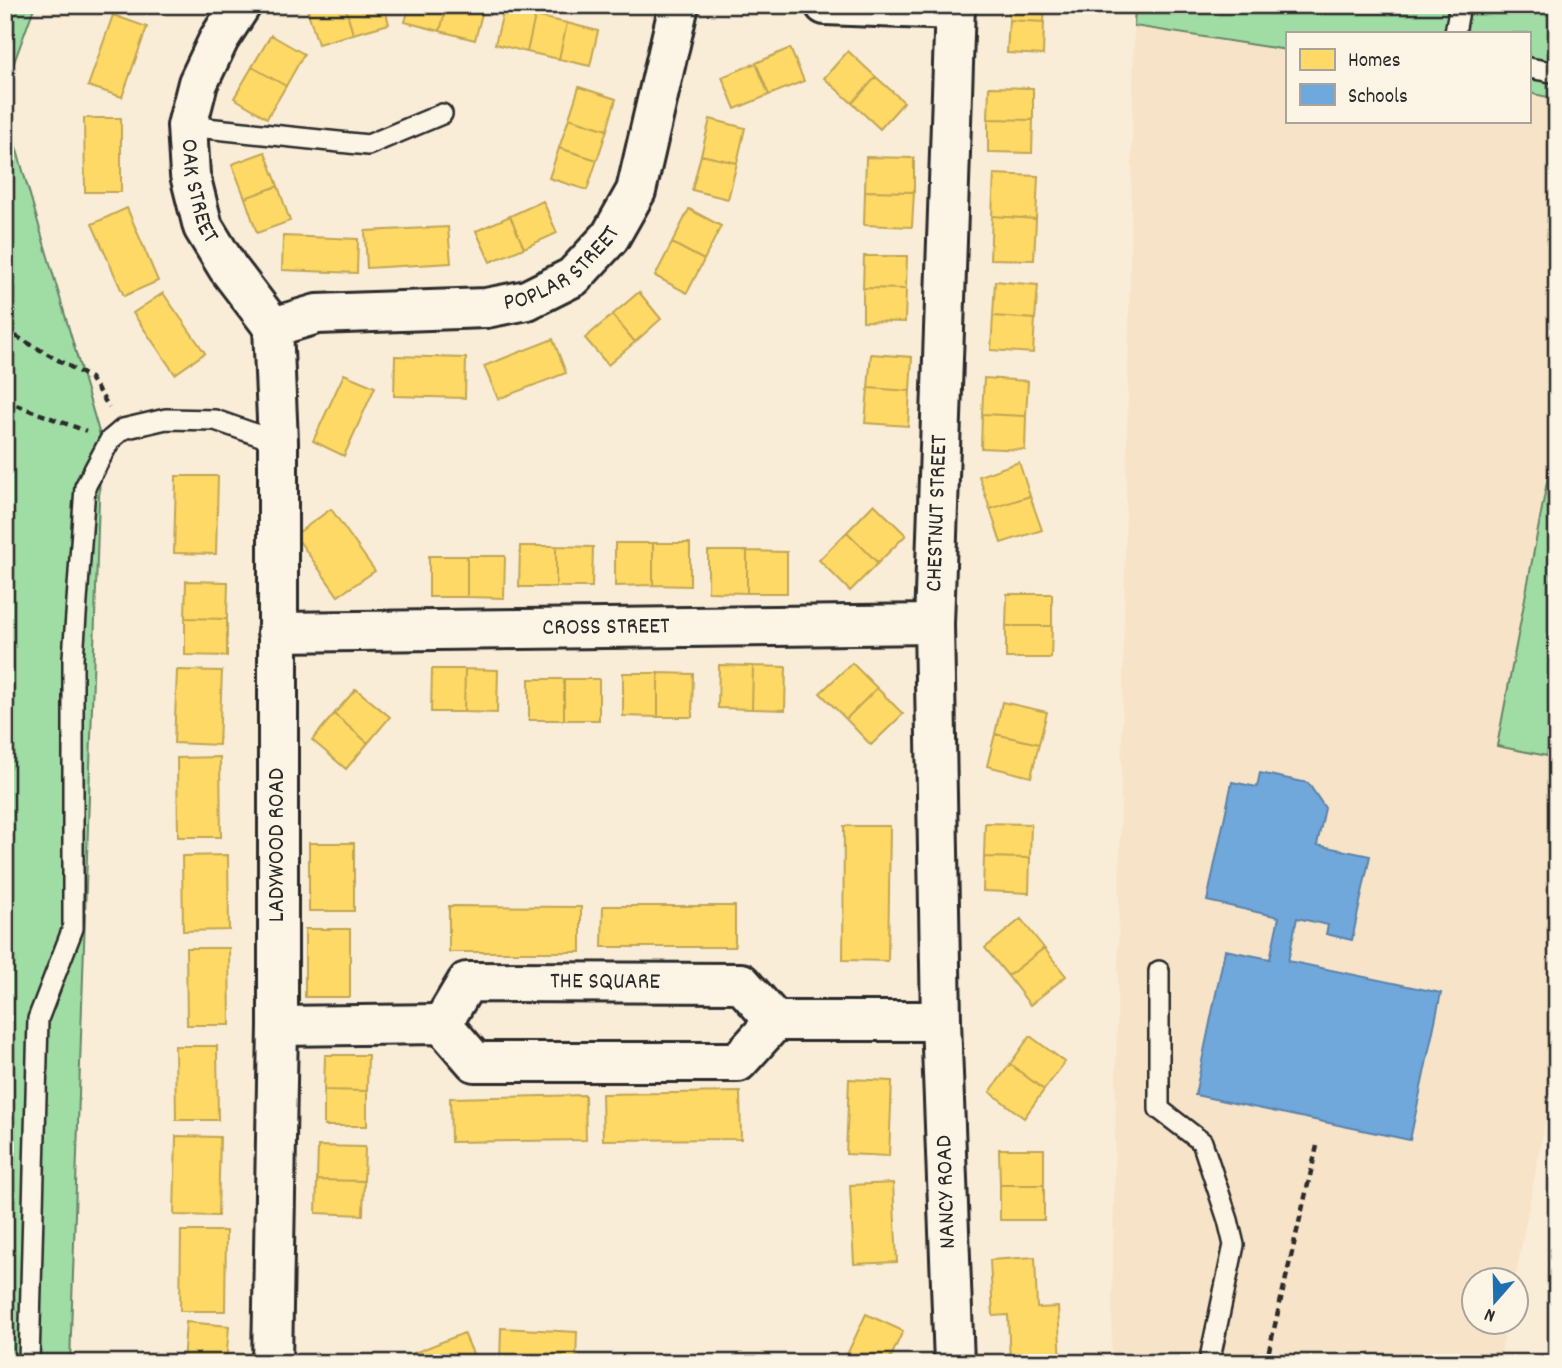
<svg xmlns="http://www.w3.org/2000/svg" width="1562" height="1368" font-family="Dekko,sans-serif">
	<rect width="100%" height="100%" fill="#faedd8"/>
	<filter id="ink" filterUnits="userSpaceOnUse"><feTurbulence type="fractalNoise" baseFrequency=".0143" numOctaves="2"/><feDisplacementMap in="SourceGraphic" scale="14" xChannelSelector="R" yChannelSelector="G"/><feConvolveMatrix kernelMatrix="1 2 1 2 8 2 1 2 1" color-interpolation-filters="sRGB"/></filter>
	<g filter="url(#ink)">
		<path fill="#f7e4c8" d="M1134 26 1287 50V121H1529V93L1557 99V429L1497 746 1557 758V1061L1515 1280H1474V1322L1507 1323 1499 1363H1111Z"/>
		<path fill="#a0dda4" stroke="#668468" stroke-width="2" d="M5 5H35L5 87Z
			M1135 5H1557V99L1529 93V33H1287V50L1134 26Z
			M5 109 101 439 70 1363H5Z
			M1557 429V758L1497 746Z"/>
		<path fill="#ffd966" stroke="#bfa554" stroke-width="2" d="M321 5H345L353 34 318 44 307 9Z
			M345 5H384L389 24 353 34Z
			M410 5H447L440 31 405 22Z
			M447 5 484 6 475 40 440 31Z
			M1009 5H1045L1044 22 1009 20Z
			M504 9 535 16 527 52 495 44Z
			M113 15 147 27 122 97 88 86Z
			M535 16 567 23 559 59 527 52Z
			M1009 20 1044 22 1043 55 1007 53Z
			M567 23 598 31 590 66 559 59Z
			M271 35 304 54 286 86 252 67Z
			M790 48 804 81 769 95 756 63Z
			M848 51 876 77 852 103 824 78Z
			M756 63 769 95 735 109 722 77Z
			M252 67 286 86 267 118 234 98Z
			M876 77 904 102 880 129 852 103Z
			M579 87 616 99 607 130 569 118Z
			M989 87 1033 88V120L988 119Z
			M84 118H121V192H85Z
			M569 118 607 130 597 160 559 148Z
			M710 119 745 128 737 163 701 155Z
			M988 119 1033 120 1032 153 988 152Z
			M559 148 597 160 587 190 549 178Z
			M265 152 278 186 245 198 232 164Z
			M701 155 737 163 728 199 692 190Z
			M866 157 914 158V192L865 191Z
			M994 174 1038 176 1036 219 992 216Z
			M278 186 290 221 257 233 245 198Z
			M865 191 914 192 912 227 864 225Z
			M543 201 557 233 524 248 510 216Z
			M127 208 158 281 124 296 92 224Z
			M689 209 721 226 704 260 672 243Z
			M510 216 524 248 490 262 476 231Z
			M992 216 1036 219 1034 260 990 259Z
			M448 227 451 263 367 268 365 231Z
			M283 236 358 239 357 273 282 270Z
			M672 243 704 260 687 293 655 276Z
			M864 256H907L906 289 863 288Z
			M995 281 1038 285 1035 319 993 316Z
			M863 288 906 289 905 322 863 321Z
			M639 292 661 319 635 342 612 315Z
			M163 293 205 353 175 374 133 313Z
			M612 315 635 342 608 365 585 338Z
			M993 316 1035 319 1033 353 991 350Z
			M553 339 566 373 498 399 484 366Z
			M871 354 912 357 910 391 868 388Z
			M395 356 466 358 465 398 394 396Z
			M344 374 375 387 344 456 313 441Z
			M984 378 1028 381 1026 416 982 414Z
			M868 388 910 391 908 426 865 423Z
			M982 414 1026 416 1025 450 981 448Z
			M1019 462 1030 496 990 509 979 476Z
			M176 476H218L216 554 174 553Z
			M1030 496 1042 530 1001 543 990 509Z
			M874 504 906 535 878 563 847 532Z
			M331 509 375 571 338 596 295 535Z
			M847 532 878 563 850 591 819 560Z
			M615 543H653V585L615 586Z
			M653 543H690V586L653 585Z
			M520 546H556V587H519Z
			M556 546 593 547 592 587H556Z
			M708 551H747V593L708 592Z
			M747 551 787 552V593H747Z
			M429 556H467V597H429Z
			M467 556H505L504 598 467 597Z
			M186 581 228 582 227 619 185 618Z
			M1007 594H1052V626H1006Z
			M185 618 227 619V656L185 655Z
			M1006 626H1052L1051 658H1006Z
			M852 663 877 688 846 719 820 693Z
			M719 665 753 666 752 709 718 708Z
			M753 666 786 667 785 710 752 709Z
			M432 669H465L464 712H431Z
			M465 669 498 670 497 713 464 712Z
			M177 670 222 671 219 745 174 743Z
			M623 673H658V717L623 716Z
			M658 673 693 674 692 717H658Z
			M529 679H564V720H529Z
			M564 679H599V720H564Z
			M877 688 903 714 871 745 846 719Z
			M356 689 390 717 368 743 334 714Z
			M1002 702 1047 712 1039 744 995 734Z
			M334 714 368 743 346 769 312 740Z
			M995 734 1039 744 1031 777 987 766Z
			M220 757 221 837H178L177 758Z
			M985 823 1031 824 1030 858 984 857Z
			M844 826H890L888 961 843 960Z
			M309 843H354V911H309Z
			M228 855 229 930 183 931 182 856Z
			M984 857 1030 858 1029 893 983 891Z
			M449 906 581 907V952H449Z
			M603 906H735V947H602Z
			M1021 919 1044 948 1008 976 985 948Z
			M305 929H350V997H305Z
			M186 948H229L230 1025H187Z
			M1044 948 1066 976 1030 1005 1008 976Z
			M1030 1036 1065 1062 1044 1090 1010 1064Z
			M175 1046H217L218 1120H176Z
			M325 1055H368L367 1091 324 1090Z
			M1010 1064 1044 1090 1024 1118 990 1092Z
			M849 1079 892 1081 889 1156 846 1154Z
			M324 1090 367 1091V1126H324Z
			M740 1092 741 1139 603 1140 602 1094Z
			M585 1095 586 1140 451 1142 450 1098Z
			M176 1136 220 1137 218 1216 174 1215Z
			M318 1146 365 1147 364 1181 317 1180Z
			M999 1149H1044V1185H1000Z
			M317 1180 364 1181 363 1215 316 1213Z
			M893 1183 897 1262 854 1264 850 1185Z
			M1000 1185H1044V1220H1000Z
			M181 1231H226L225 1311H180Z
			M1035 1257 1037 1308 1058 1307 1061 1363H1010L1008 1315 993 1316 990 1260Z
			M866 1314 903 1331 888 1363H843Z
			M186 1322 229 1326 226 1363H183Z
			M501 1328 577 1332 576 1363H500Z
			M464 1333 477 1363H395L394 1361Z"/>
		<path fill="#6fa8dc" stroke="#5b82a7" stroke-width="2" d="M1260 773 1308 783 1325 808 1317 845 1370 856 1352 940 1326 934 1328 925 1297 918 1288 961 1441 993 1410 1140 1195 1095 1225 950 1270 959 1279 917 1207 901 1232 782 1257 787Z"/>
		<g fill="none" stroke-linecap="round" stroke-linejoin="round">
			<g stroke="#2b2b2b" stroke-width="24">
				<path id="lane" d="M1455 33 1460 5
					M1529 68 1557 73
					M187 126 368 145 442 114
					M1159 971V1109L1202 1142 1228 1220 1234 1245 1209 1363
					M29 1363 38 1019 73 928V658L85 487 110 440 123 429 166 419 215 420 278 442"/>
			</g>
			<g stroke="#2b2b2b" stroke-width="44">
				<g id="street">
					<path id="s1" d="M241 5 219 39 198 83 187 126 190 175 203 227 228 268 273 327"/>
					<path d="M825 5 955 10"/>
					<path id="s2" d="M273 327 317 314 486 308 527 300 573 277 610 237 636 191 679 5"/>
					<path id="s3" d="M277 632 934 624"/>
					<path id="s4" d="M442 1024 467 982 741 983 775 1021"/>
					<path d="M278 1026 442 1024 475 1062H738L775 1021H941"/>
					<path d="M272 1363 278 1026V442L273 327"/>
					<path id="s5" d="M954 1363 941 1021 934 624 955 5"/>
				</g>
			</g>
			<path stroke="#2b2b2b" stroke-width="4.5" stroke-dasharray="7 5" stroke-linecap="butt" d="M5 330 90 378 109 407
				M5 401 86 431
				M1266 1363 1317 1146"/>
			<use href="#lane" stroke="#fcf5e5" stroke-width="19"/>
			<use href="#street" stroke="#fcf5e5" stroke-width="38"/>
		</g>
	</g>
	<g text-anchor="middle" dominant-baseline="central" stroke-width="7" stroke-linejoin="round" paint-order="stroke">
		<g font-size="24" fill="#2b2b2b" stroke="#fcf5e5">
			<text stroke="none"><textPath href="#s1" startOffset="200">OAK STREET</textPath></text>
			<text stroke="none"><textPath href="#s2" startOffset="303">POPLAR STREET</textPath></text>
			<text stroke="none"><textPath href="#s5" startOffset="850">CHESTNUT STREET</textPath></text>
			<text stroke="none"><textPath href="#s3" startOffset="329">CROSS STREET</textPath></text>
			<text transform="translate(278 845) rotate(-90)">LADYWOOD ROAD</text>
			<text stroke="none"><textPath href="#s4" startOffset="187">THE SQUARE</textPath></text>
			<text transform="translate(947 1192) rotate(-92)">NANCY ROAD</text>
		</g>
	</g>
	<rect width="1562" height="1368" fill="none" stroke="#fcf5e5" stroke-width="28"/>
	<rect x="14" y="14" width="1534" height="1340" fill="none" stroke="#2b2b2b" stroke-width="2.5" filter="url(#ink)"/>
	<rect x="1286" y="32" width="245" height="91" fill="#fcf5e5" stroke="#a8a49b" stroke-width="2"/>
	<rect x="1300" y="49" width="35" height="21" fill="#ffd966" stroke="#a8a49b" stroke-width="2"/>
	<text x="1348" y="66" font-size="21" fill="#2b2b2b">Homes</text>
	<rect x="1300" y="84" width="35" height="21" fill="#6fa8dc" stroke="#a8a49b" stroke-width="2"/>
	<text x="1348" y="102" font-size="21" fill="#2b2b2b">Schools</text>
	<g transform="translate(1495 1301) rotate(200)"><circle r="33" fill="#fcf5e5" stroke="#a8a49b" stroke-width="2"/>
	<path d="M0-5L12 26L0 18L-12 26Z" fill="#1f6fb2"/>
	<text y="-10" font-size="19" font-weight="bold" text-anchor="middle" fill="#2b2b2b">N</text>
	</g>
</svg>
